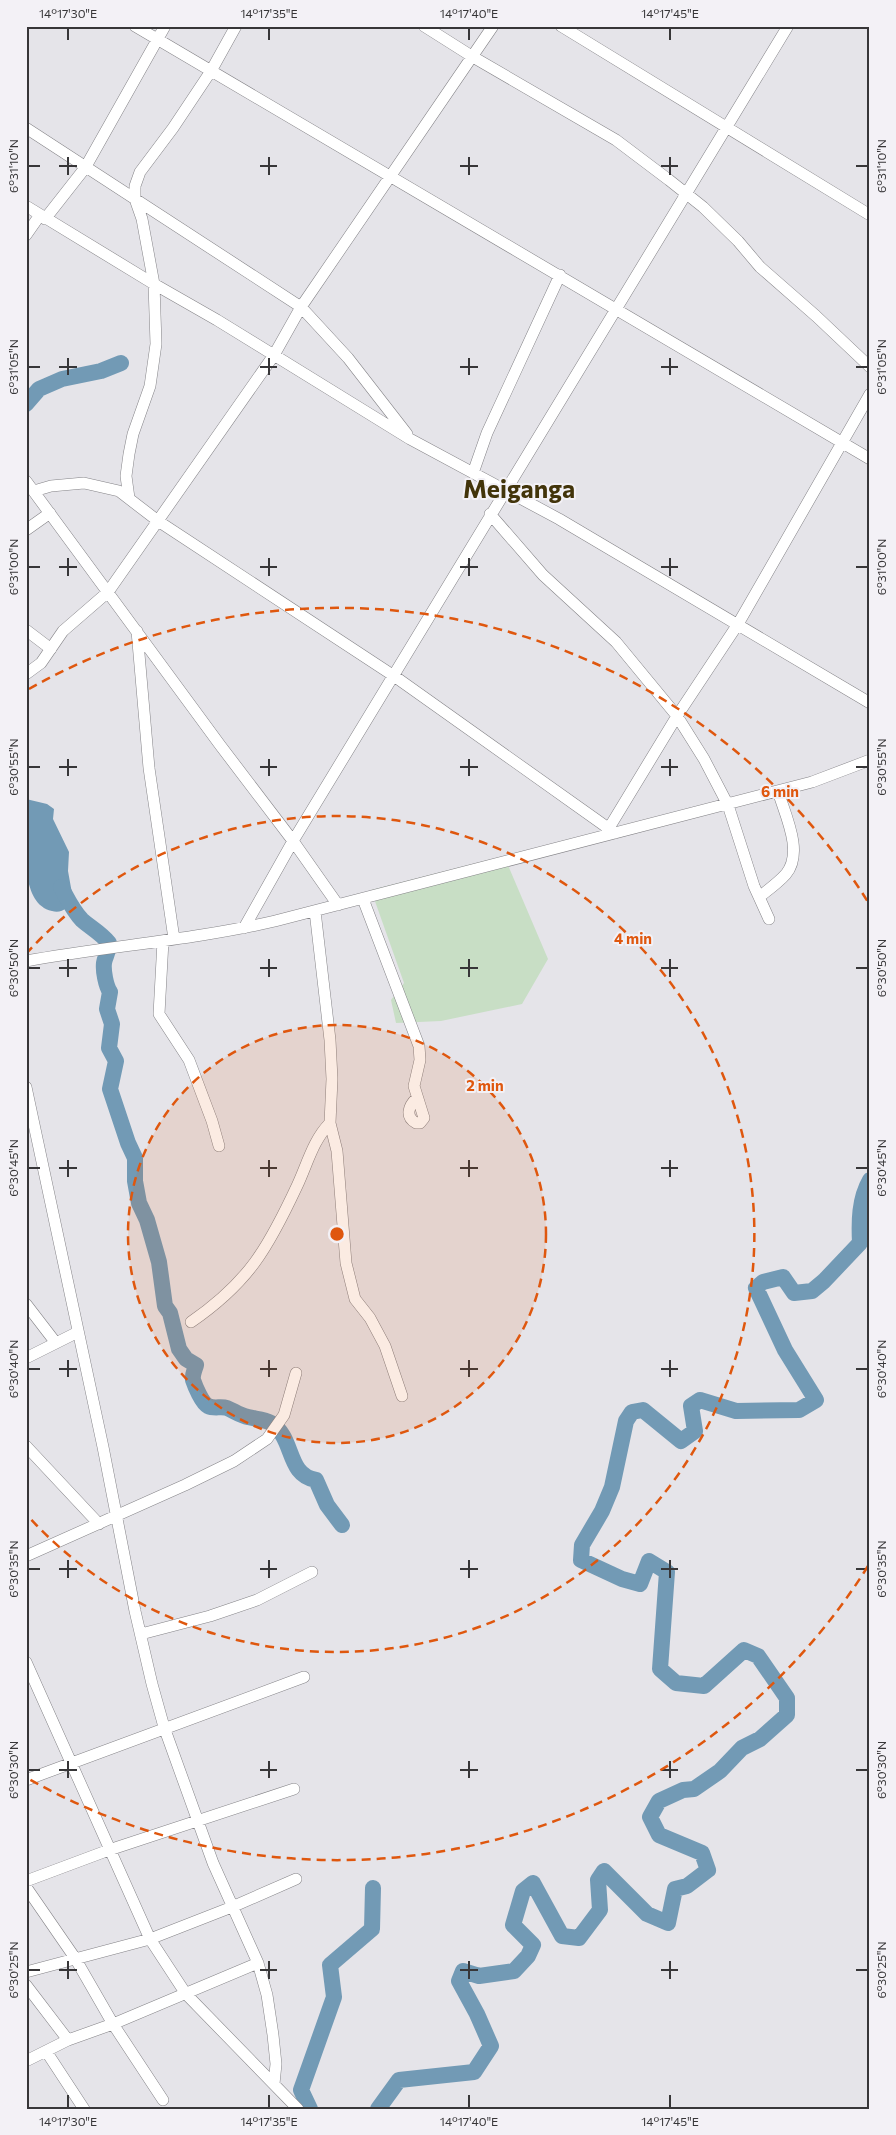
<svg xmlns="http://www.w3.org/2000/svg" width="896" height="2135" font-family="Commissioner,sans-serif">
	<rect width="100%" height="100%" fill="#e5e4e9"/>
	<path fill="#c8dec5" d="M504 856 548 959 522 1004 441 1021 396 1023 391 1000 404 983 371 890Z"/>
	<path fill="#729ab5" d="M26 799 47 804 54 809 53 819 69 852 68 871 73 899C69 907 62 914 52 911 21 904 26 851 26 826 26 817 26 808 26 799Z"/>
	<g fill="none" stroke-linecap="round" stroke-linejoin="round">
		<path stroke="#729ab5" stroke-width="16" d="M26 404 39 389 62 379 101 371 121 363
			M61 887C67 898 73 911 82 920 91 928 101 933 109 943 109 953 105 956 104 963 103 971 106 986 110 992L107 1009 112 1024 109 1048 116 1061 110 1089 128 1143 135 1158V1181L139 1203 147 1220 159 1262 165 1306 170 1313 179 1349 186 1359 196 1365C195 1369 192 1375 193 1380 195 1386 202 1403 208 1406 214 1409 221 1406 227 1408 234 1411 241 1416 248 1417 256 1419 264 1419 271 1423 295 1438 286 1475 316 1480L327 1505 342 1525
			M310 2109 301 2090 334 1997 330 1965 372 1929 373 1888
			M378 2109 399 2080 474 2072 491 2046 477 2014 459 1981 463 1971 479 1976 514 1971 528 1956 533 1945 513 1925 523 1891 533 1883 562 1936 579 1938 600 1910 598 1880 604 1871 647 1914 668 1923 675 1889 687 1886 708 1870 702 1853 659 1835 650 1817 659 1801 683 1790 694 1789 720 1771 742 1748 760 1739 787 1715V1698L758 1656 744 1650 704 1686 676 1683 660 1669 667 1572 649 1561 640 1584 622 1579 581 1560 582 1545 602 1511 612 1487 626 1421 632 1412 643 1410 681 1441 695 1431 691 1406 700 1400 736 1411 799 1410 816 1400 785 1350 756 1288 763 1282 783 1277 794 1293 812 1291 824 1281 860 1243C859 1222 859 1199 870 1180"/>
		<g stroke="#848387" stroke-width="12">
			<path id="minor" d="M135 26 870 459
				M424 26 473 57 616 140 669 180 703 207 738 241 760 267 816 316 870 367
				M561 26 870 215
				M26 128 301 307 348 358 407 434
				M26 206 154 284 217 320 410 439 559 519 870 703
				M45 219 85 168 165 26
				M26 235 40 215
				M473 473 487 433 560 275
				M26 481 220 745 293 841 338 905
				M34 491 51 486 84 483 119 491 158 521 394 676 615 833
				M129 498 126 476 129 454 133 434 150 386 156 344 154 284 142 219 135 199V186L140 172 173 128 211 71 236 26
				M490 514 543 575 616 642 677 716 704 759 728 805 754 886 769 919
				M26 530 50 513
				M26 630 51 649
				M137 631 149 768 174 939
				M26 674 41 663 63 631 108 592 274 355 301 307 493 26
				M609 828 677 716 738 624 870 394
				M759 897C768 890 778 883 786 874 804 852 785 815 778 791
				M363 899 419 1046 420 1060 414 1086 424 1118 420 1123H416C405 1117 408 1106 417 1098
				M315 911 330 1040 332 1079 330 1123 337 1151 346 1263 355 1299 370 1318 385 1346 402 1396
				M244 928 293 841 788 26
				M163 941 159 1014 189 1060 212 1121 219 1146
				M26 961C109 946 193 940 275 921L812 782 870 760
				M26 1087 103 1447 135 1611 152 1684 164 1727 213 1863 258 1963 267 1995 273 2035 276 2064 274 2084
				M26 1304 56 1343
				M191 1322C249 1282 268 1248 297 1186 307 1165 313 1140 330 1123
				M26 1358 78 1332
				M26 1446 99 1524
				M26 1556 185 1485 234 1461 267 1439 284 1415 296 1373
				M141 1634 210 1616 257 1600 312 1572
				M26 1662 150 1939 186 1994 298 2109
				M26 1780 304 1677
				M26 1881 109 1850 294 1789
				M26 1887 75 1958 113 2024 163 2100
				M26 1972 150 1939 232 1907 296 1879
				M26 1985 68 2040
				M46 2051 84 2109
				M26 2061 68 2040 113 2024 258 1963"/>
		</g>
		<use href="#minor" stroke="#fff" stroke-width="11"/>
	</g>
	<path fill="none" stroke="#373638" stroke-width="2" d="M68 28V40M269 28V40M469 28V40M670 28V40M68 157V175M269 157V175M469 157V175M670 157V175M28 166H40M59 166H77M260 166H277M460 166H478M661 166H678M856 166H868M68 358V375M269 358V375M469 358V375M670 358V375M28 367H40M59 367H77M260 367H277M460 367H478M661 367H678M856 367H868M68 558V576M269 558V576M469 558V576M670 558V576M28 567H40M59 567H77M260 567H277M460 567H478M661 567H678M856 567H868M68 759V776M269 759V776M469 759V776M670 759V776M28 767H40M59 767H77M260 767H277M460 767H478M661 767H678M856 767H868M68 959V977M269 959V977M469 959V977M670 959V977M28 968H40M59 968H77M260 968H277M460 968H478M661 968H678M856 968H868M68 1160V1177M269 1160V1177M469 1160V1177M670 1160V1177M28 1168H40M59 1168H77M260 1168H277M460 1168H478M661 1168H678M856 1168H868M68 1360V1377M269 1360V1377M469 1360V1377M670 1360V1377M28 1369H40M59 1369H77M260 1369H277M460 1369H478M661 1369H678M856 1369H868M68 1560V1578M269 1560V1578M469 1560V1578M670 1560V1578M28 1569H40M59 1569H77M260 1569H277M460 1569H478M661 1569H678M856 1569H868M68 1761V1778M269 1761V1778M469 1761V1778M670 1761V1778M28 1770H40M59 1770H77M260 1770H277M460 1770H478M661 1770H678M856 1770H868M68 1961V1979M269 1961V1979M469 1961V1979M670 1961V1979M28 1970H40M59 1970H77M260 1970H277M460 1970H478M661 1970H678M856 1970H868M68 2095V2108M269 2095V2108M469 2095V2108M670 2095V2108"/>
	<circle cx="337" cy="1234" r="209" fill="#df570e" fill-opacity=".12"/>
	<g fill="none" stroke="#df570e" stroke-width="2.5" stroke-dasharray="9 6">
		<circle cx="337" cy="1234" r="209"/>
		<path d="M26 954A418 418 0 1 1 26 1514"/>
		<path d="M868 1566A626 626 0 0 1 29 1779M29 689A626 626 0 0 1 868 902"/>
	</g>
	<g text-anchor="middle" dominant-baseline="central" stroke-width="4" stroke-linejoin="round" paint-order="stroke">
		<g font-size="25" font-weight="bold" fill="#42340a" stroke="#f3f1f6">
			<text x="519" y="488">Meiganga</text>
		</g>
	</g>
	<circle cx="337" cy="1234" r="8" fill="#df570e" stroke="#f3f1f6" stroke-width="2.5"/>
	<g font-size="15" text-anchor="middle" font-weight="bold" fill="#df570e" stroke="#f3f1f6" stroke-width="4" stroke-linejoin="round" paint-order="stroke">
		<text x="780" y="797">6 min</text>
		<text x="633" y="944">4 min</text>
		<text x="485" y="1091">2 min</text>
	</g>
	<rect width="896" height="2135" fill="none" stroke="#f3f1f6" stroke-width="55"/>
	<rect x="28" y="28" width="840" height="2080" fill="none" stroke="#373638" stroke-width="2"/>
	<g font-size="12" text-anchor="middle" fill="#373638">
		<text x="68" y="18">14°17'30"E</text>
		<text x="269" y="18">14°17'35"E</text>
		<text x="469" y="18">14°17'40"E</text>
		<text x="670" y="18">14°17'45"E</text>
		<text transform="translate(14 166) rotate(-90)" y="4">6°31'10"N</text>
		<text transform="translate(882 166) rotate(-90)" y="4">6°31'10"N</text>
		<text transform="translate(14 367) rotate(-90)" y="4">6°31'05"N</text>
		<text transform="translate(882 367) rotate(-90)" y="4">6°31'05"N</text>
		<text transform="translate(14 567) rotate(-90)" y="4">6°31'00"N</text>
		<text transform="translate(882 567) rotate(-90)" y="4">6°31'00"N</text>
		<text transform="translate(14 767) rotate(-90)" y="4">6°30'55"N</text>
		<text transform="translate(882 767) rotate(-90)" y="4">6°30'55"N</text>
		<text transform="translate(14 968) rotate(-90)" y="4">6°30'50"N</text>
		<text transform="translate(882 968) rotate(-90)" y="4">6°30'50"N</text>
		<text transform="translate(14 1168) rotate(-90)" y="4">6°30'45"N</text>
		<text transform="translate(882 1168) rotate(-90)" y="4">6°30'45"N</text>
		<text transform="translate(14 1369) rotate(-90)" y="4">6°30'40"N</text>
		<text transform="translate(882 1369) rotate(-90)" y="4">6°30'40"N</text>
		<text transform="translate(14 1569) rotate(-90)" y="4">6°30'35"N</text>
		<text transform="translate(882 1569) rotate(-90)" y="4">6°30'35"N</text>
		<text transform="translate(14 1770) rotate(-90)" y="4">6°30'30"N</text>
		<text transform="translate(882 1770) rotate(-90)" y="4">6°30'30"N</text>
		<text transform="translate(14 1970) rotate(-90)" y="4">6°30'25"N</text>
		<text transform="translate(882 1970) rotate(-90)" y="4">6°30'25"N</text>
		<text x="68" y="2126">14°17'30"E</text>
		<text x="269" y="2126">14°17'35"E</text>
		<text x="469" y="2126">14°17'40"E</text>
		<text x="670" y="2126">14°17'45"E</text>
	</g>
</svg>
